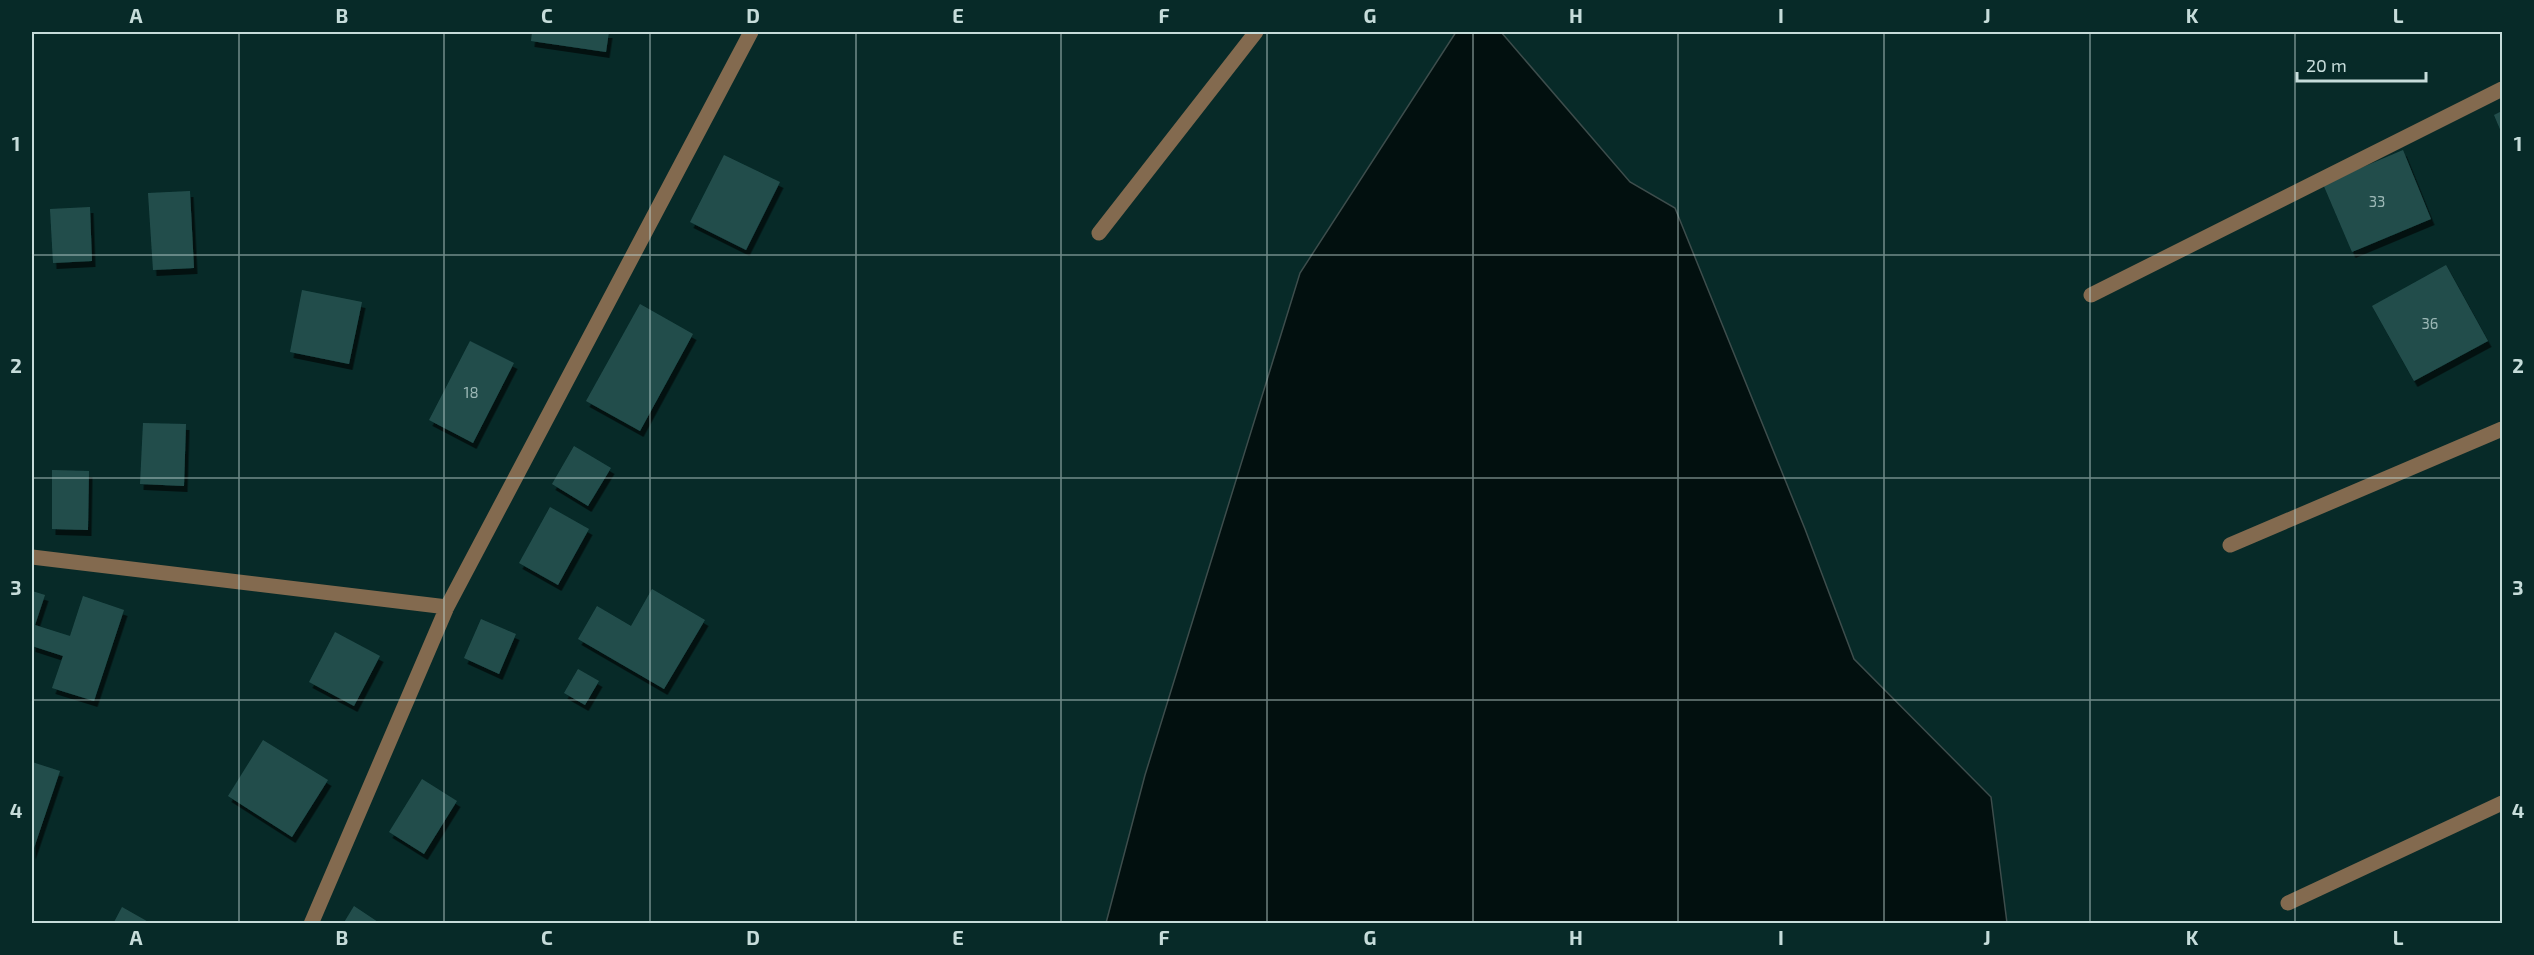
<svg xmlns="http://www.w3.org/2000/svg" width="2534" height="955" font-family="'Exo 2',sans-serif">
	<defs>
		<filter id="shadow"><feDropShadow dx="3.5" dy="6" stdDeviation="0" flood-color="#0009"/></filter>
	</defs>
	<rect width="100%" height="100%" fill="#072a28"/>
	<path fill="#02100f" stroke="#3d4d4c" stroke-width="1.5" d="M1456 32H1501L1630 182 1675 208 1805 529 1854 659 1991 797 2007 923H1106L1145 775 1300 273Z"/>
	<path fill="#234e4c" filter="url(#shadow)" d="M532 32H609L606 52 531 41Z
		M2502 111V134L2494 115Z
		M2403 150 2431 219 2352 252 2323 184Z
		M724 155 780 182 746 250 690 222Z
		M190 191 194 268 153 270 148 193Z
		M90 207 92 261 53 263 50 209Z
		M2446 265 2488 341 2414 381 2372 306Z
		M302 290 362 302 349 364 290 352Z
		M640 304 693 334 640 431 586 401Z
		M470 341 514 363 473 443 429 420Z
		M143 423 186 424 184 486 140 484Z
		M574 446 611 468 588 506 552 484Z
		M52 470 89 471 88 530 52 529Z
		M550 507 589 529 558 585 519 563Z
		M652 589 705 620 664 689 578 639 597 606 631 626Z
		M32 591 45 595 35 625 70 636 83 596 124 610 94 701 52 688 63 656 32 646Z
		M481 619 516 634 499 674 464 658Z
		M335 632 380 656 354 706 309 682Z
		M578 669 599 681 585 705 564 693Z
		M263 740 328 780 292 837 228 796Z
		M32 762 60 771 32 854Z
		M422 779 457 801 424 854 389 832Z
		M354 906 381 924H343Z
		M122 907 152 924H113Z"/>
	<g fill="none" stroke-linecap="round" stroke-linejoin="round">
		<path stroke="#836a4f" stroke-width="15" d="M1099 233 1256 32
			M2091 295 2502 89
			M2230 545 2502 429
			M32 557 447 607
			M2288 903 2502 803
			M311 924 447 607 751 32"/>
	</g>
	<path fill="none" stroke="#c6dcda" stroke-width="1.5" stroke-opacity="0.55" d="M239 32V924M444 32V924M650 32V924M856 32V924M1061 32V924M1267 32V924M1473 32V924M1678 32V924M1884 32V924M2090 32V924M2295 32V924M32 255H2502M32 478H2502M32 700H2502"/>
	<g text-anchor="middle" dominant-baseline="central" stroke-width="4.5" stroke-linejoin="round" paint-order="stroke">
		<g font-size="15" fill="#9db8b6">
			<text x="2377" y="201">33</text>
			<text x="2430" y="323">36</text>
			<text x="471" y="392">18</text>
		</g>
	</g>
	<rect width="2534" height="955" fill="none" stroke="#072a28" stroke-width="66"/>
	<path d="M2297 72v9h129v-9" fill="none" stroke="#c6dcda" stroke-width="3"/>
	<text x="2306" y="72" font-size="18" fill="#c6dcda" stroke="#072a28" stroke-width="4.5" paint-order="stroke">20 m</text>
	<rect x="33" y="33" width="2468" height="889" fill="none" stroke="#c6dcda" stroke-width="2"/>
	<g font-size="20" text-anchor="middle" font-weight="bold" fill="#c6dcda">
		<text x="136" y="23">A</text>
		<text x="342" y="23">B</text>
		<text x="547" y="23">C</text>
		<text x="753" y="23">D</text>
		<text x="958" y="23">E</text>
		<text x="1164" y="23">F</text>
		<text x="1370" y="23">G</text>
		<text x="1576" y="23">H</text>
		<text x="1781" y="23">I</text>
		<text x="1987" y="23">J</text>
		<text x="2192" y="23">K</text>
		<text x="2398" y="23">L</text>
		<text x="16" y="151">1</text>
		<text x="2518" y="151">1</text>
		<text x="16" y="373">2</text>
		<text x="2518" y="373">2</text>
		<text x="16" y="595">3</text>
		<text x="2518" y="595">3</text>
		<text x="16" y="818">4</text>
		<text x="2518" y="818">4</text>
		<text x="136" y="945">A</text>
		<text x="342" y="945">B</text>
		<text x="547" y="945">C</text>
		<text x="753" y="945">D</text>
		<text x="958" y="945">E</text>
		<text x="1164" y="945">F</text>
		<text x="1370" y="945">G</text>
		<text x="1576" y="945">H</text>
		<text x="1781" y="945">I</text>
		<text x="1987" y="945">J</text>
		<text x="2192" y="945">K</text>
		<text x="2398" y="945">L</text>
	</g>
</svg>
